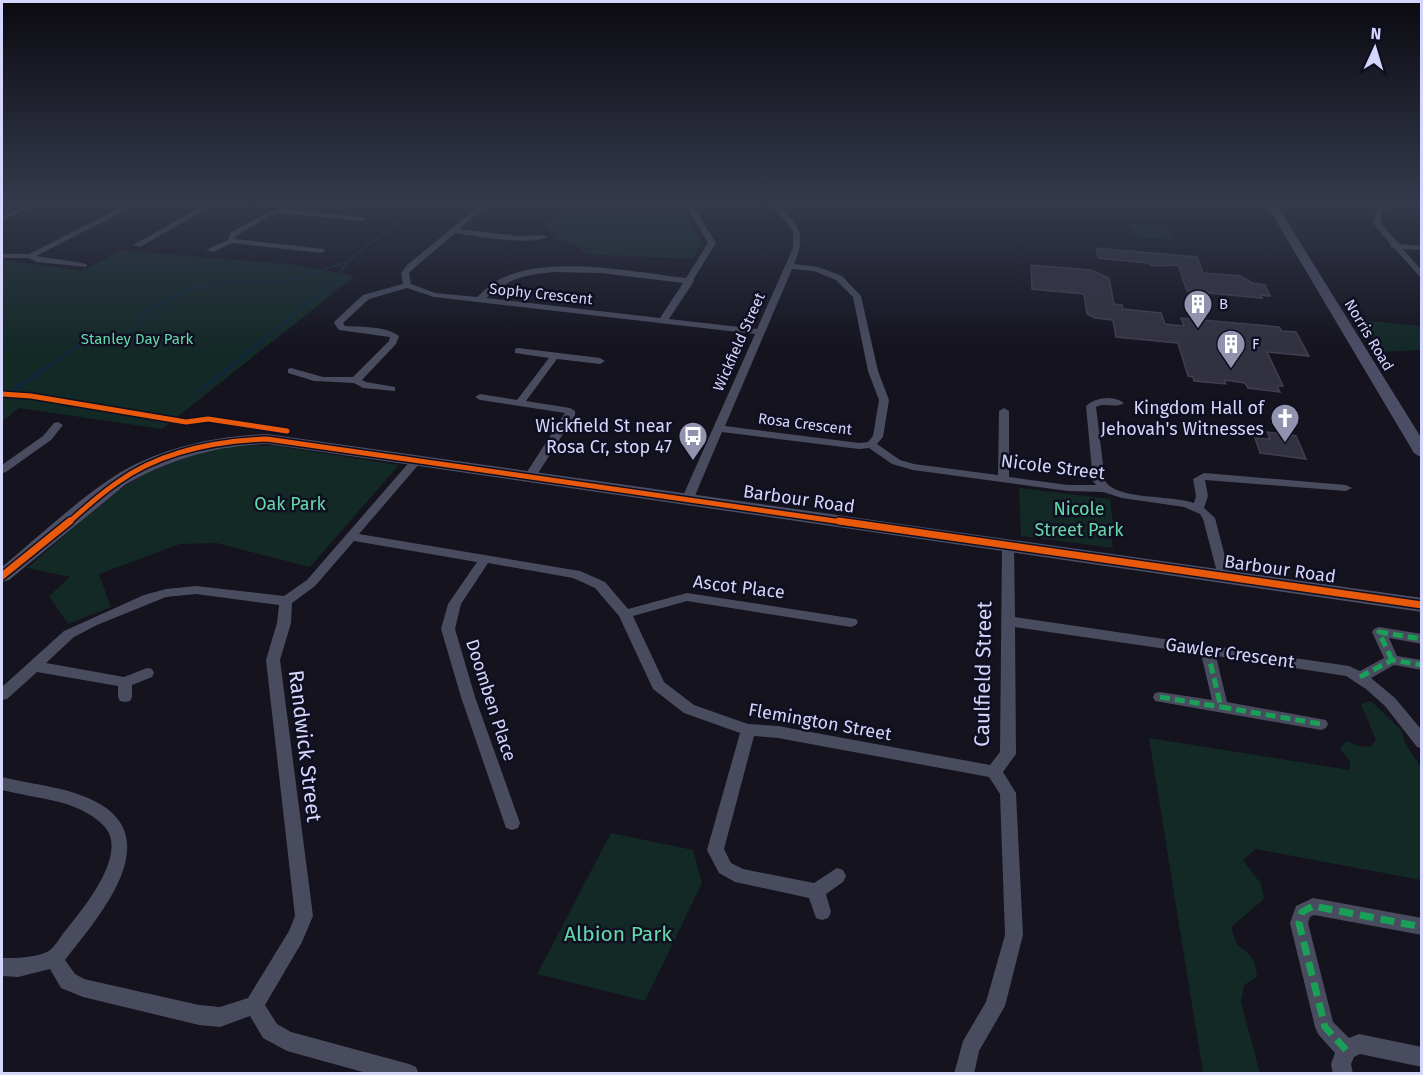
<svg xmlns="http://www.w3.org/2000/svg" width="1423" height="1075" font-family="'Fira Sans',sans-serif">
	<rect width="100%" height="100%" fill="#14131e"/>
	<path fill="#132926" d="M612 205 632 213 683 208 702 244 692 259 585 254 576 245 557 239V232L546 230C558 204 572 211 595 215L602 206Z
		M1130 224 1166 226 1174 240 1137 237Z
		M122 250 295 265 355 276 162 429 19 408 2 422V260L82 271Z
		M1358 320 1421 326V350L1383 352Z
		M245 445 276 446 399 465 310 567 216 543 180 544 99 574 111 607 68 624 49 596 70 577 27 568C69 533 110 489 160 466 187 454 216 449 245 445Z
		M1019 488 1110 499 1113 523H1109L1113 548 1021 536Z
		M1371 701 1401 730 1406 745 1421 767V880L1256 849 1243 860 1261 884 1264 899 1231 927 1237 945C1252 954 1256 961 1257 977L1244 985 1241 1002 1260 1073H1203L1149 738 1350 770V761L1340 749 1346 741 1359 746 1370 747 1376 740 1361 704Z
		M611 833 693 850 702 883 645 1001 537 974Z"/>
	<g fill="none" stroke-linecap="round" stroke-linejoin="round">
		<path stroke="#0f283f" stroke-width="2" d="M223 282 287 281 347 262 423 202
			M96 341 127 333 141 324 138 317C162 303 186 289 214 283
			M261 341 337 279 346 263"/>
		<path stroke="#0f283f" stroke-width="3" d="M13 390 80 345 102 340
			M198 392 263 340"/>
	</g>
	<path fill="#323140" stroke="#403f51" stroke-width="1.5" d="M1096 248 1197 257 1203 273 1241 276 1252 283 1265 285 1270 296 1260 295 1262 298 1187 291 1178 265 1153 266 1148 263 1098 258Z
		M1031 265 1091 270 1109 278 1114 304 1122 305 1123 309 1161 313 1165 324 1184 326 1181 318 1279 327 1282 331 1296 332 1309 356 1267 352 1283 386H1277L1280 392 1248 388 1245 383 1224 380 1226 384 1194 381 1193 377 1188 376 1178 343 1116 337 1113 320 1095 318 1087 314 1084 294 1032 289Z
		M1267 432 1296 436 1306 459 1260 453 1255 438 1270 439Z"/>
	<g fill="none" stroke-linecap="round" stroke-linejoin="round">
		<path fill="#494c5f" fill-rule="evenodd" d="M32 202H41L2 221V217Z
			M132 202H141L36 256 83 263 87 265 86 267 37 262 28 258H2V254H29Z
			M210 202H218L140 247 133 245Z
			M284 202H291L285 209 362 217 366 219 362 221 280 213 271 215 236 236 235 239 324 249 325 251 321 253 232 243 213 252 206 250 228 240 230 233 267 213 278 210Z
			M484 202H506L526 206 523 208 489 204 459 229 519 236 543 235 547 237C531 246 475 236 455 233L413 269 409 273 411 284 435 293 477 297C486 289 495 280 507 276 556 256 634 272 686 278L708 243 684 202H690L716 243 693 280 694 281 669 319 757 329 793 248V231L770 202H777C798 227 808 231 794 264L818 267 842 276 861 296 878 371 889 400 883 437 877 444 900 460 914 464 998 475 999 411 1004 408 1009 411V477L1068 485H1096L1093 481 1086 406C1096 397 1113 395 1124 403 1116 409 1105 402 1096 407L1105 481C1116 500 1173 495 1194 503L1196 496 1193 479 1204 473 1346 485 1352 488 1346 491 1205 480 1208 496 1204 508 1215 518 1230 576 1224 580 1218 576 1203 519 1200 514 1184 507 1122 498 1103 492 1068 491 913 470 892 464 869 448 859 449 722 432 694 498 688 501 684 500 682 498 755 334 434 297 407 288 369 299 343 323 345 326C361 327 386 326 399 336L396 344 362 380 366 382 395 387V391L363 388 354 383 314 381 288 373V369L291 368 323 377H353L389 341 390 337 339 330 334 323 335 321 363 295 403 284 401 273 407 265ZM792 269 814 271 836 280 853 297 868 371 879 400 873 436 868 442 859 443 725 426ZM554 272 601 273 683 283 660 318 486 298C509 278 524 275 554 272Z
			M1389 202H1397L1381 213V223L1399 244 1422 246V250L1403 249 1422 271V279L1394 248H1391V245L1373 223 1376 211Z
			M1413 202H1422V206Z
			M518 348 600 358 605 361 600 364 557 359 526 401 570 408 575 411V415L537 475 531 478 525 475 565 413 480 400 475 397 480 394 517 400 549 358 515 353V349Z
			M58 422 63 425 51 440 6 472 2 473V465L43 436 54 423Z
			M416 458 421 461 420 463 359 534 580 571 605 582 628 609 687 593 856 619 858 622 856 625 851 627 687 601 633 616 664 682 694 705 748 724 778 726 990 765 1000 752 1002 545 1008 541 1014 545 1015 617 1349 666 1360 671 1384 658 1372 632 1374 629 1379 627 1422 634V644L1389 638 1397 656 1422 660V670L1394 665 1371 678 1395 698 1420 728 1422 749 1417 747 1385 706 1366 689 1346 676 1216 656 1227 702 1326 720 1328 724 1326 728 1321 730 1155 701 1153 697 1155 693 1160 692 1212 700 1201 654 1015 627 1016 754 1003 772 1016 793 1023 935 1005 1006 979 1051 974 1074H954L963 1041 986 1002 1005 935 1000 794 989 777 778 738 754 736 724 849 731 863 743 869 814 883 837 868 843 870 846 876 843 882 826 894 831 912 828 918 822 920 816 918 809 898 735 882 719 873 707 850 740 733 684 713 653 689 619 616 595 588 573 578 488 563 461 604 455 629 475 697 520 823 518 828 512 830 506 828 461 697 441 629 448 604 477 562 354 541 315 586 292 603 291 623 280 660 313 916 302 942 265 1005 277 1024 291 1032 409 1064 416 1067 419 1074H370L287 1051 263 1038 250 1016 220 1027 199 1025 83 997 61 988 50 969 18 977 2 976V958C16 958 33 958 47 952 54 949 60 937 65 931 82 910 130 853 104 826 78 799 36 799 2 790V777C34 785 71 787 100 804 166 843 95 921 65 960L75 974 84 979 199 1005 220 1007 248 998 289 931 295 916 266 660 277 623 279 605 196 594 166 597 97 625 74 637 46 663 124 677 147 668 152 669 154 673 152 677 132 685V697L130 701 125 702 120 701 118 697V686L37 672 7 699 2 700V687L64 631 144 595 166 589 196 586 284 596 307 580 412 459Z
			M1313 898 1422 918V935L1314 915 1310 917 1308 923 1333 1022 1349 1038 1359 1034 1422 1047V1067L1360 1054 1354 1057 1351 1064 1353 1074H1333L1331 1064 1335 1053 1318 1034 1315 1027 1290 923 1296 906Z"/>
		<path fill="#4c4e65" fill-rule="evenodd" d="M1265 202H1275L1422 439V458L1414 453Z
			M267 434 1422 598V612L267 444C215 446 170 459 125 485L9 580 2 582V567C38 537 74 503 113 477 158 448 215 436 267 434Z"/>
		<path stroke="#1a9f57" stroke-width="5" stroke-dasharray="10 5" stroke-linecap="butt" d="M1207 649 1221 707 1321 724
			M1392 660 1379 632 1422 639
			M1360 677 1392 660 1422 665
			M1160 697 1221 707"/>
		<path stroke="#1a9f57" stroke-width="7" stroke-dasharray="14 7" stroke-linecap="butt" d="M1346 1050 1325 1027 1299 923 1302 912 1313 906 1422 927"/>
		<g stroke="#100f22" stroke-width="8">
			<path id="cycleway-far1" d="M2 394 31 396 186 422 208 419 287 431
				M68 523C84 509 100 494 118 482 160 452 216 441 267 439L849 523"/>
		</g>
		<g stroke="#100f22" stroke-width="10">
			<path id="cycleway" d="M839 521 1422 605
				M2 576 70 521"/>
		</g>
		<use href="#cycleway-far1" stroke="#e8590c" stroke-width="5"/>
		<use href="#cycleway" stroke="#e8590c" stroke-width="7"/>
	</g>
	<linearGradient id="sky" x2="0" y2="1"><stop stop-color="#0b0a10"/><stop offset="0.57" stop-color="#34394c"/><stop offset="1" stop-color="#34394c" stop-opacity="0"/></linearGradient>
	<rect width="1423" height="353" fill="url(#sky)"/>
	<defs>
		<g id="building-pin" transform="scale(1.5)"><path d="M0 17L-7.5 6A9.5 9.5 0 1 1 7.5 6Z" fill="#9192ae" stroke="#100f22"/><path d="M-4-6H4V6H1V3H-1V6H-4ZM-2.5-4.3h1.7v1.8h-1.7ZM.8-4.3h1.7v1.8H.8ZM-2.5-1h1.7V.8h-1.7ZM.8-1h1.7V.8H.8Z" fill="#fff"/></g>
		<g id="church-pin" transform="scale(1.5)"><path d="M0 17L-7.5 6A9.5 9.5 0 1 1 7.5 6Z" fill="#9192ae" stroke="#100f22"/><path d="M-1.2-6h2.4v3.5h3.3v2.4h-3.3V6h-2.4V-.1h-3.3v-2.4h3.3Z" fill="#fff"/></g>
		<g id="bus-pin" transform="scale(1.5)"><path d="M0 17L-7.5 6A9.5 9.5 0 1 1 7.5 6Z" fill="#9192ae" stroke="#100f22"/><path d="M-5-6H5V4H4V6H2V4H-2V6H-4V4H-5ZM-3.5-4V0h7V-4ZM-3.5 1.2v1.5H-2V1.2ZM2 1.2v1.5H3.5V1.2Z" fill="#fff"/></g>
	</defs>
	<g fill-rule="evenodd">
		<use href="#building-pin" x="1198" y="304"/>
		<use href="#building-pin" x="1231" y="344"/>
		<use href="#church-pin" x="1285" y="418"/>
		<use href="#bus-pin" x="693" y="436"/>
	</g>
	<g text-anchor="middle" dominant-baseline="central" stroke-width="5" stroke-linejoin="round" paint-order="stroke">
		<g font-size="15" fill="#d4d6fc" stroke="#100f22">
			<text transform="translate(541 294) rotate(6)">Sophy Crescent</text>
			<text transform="translate(1369 335) rotate(59)">Norris Road</text>
			<text transform="translate(739 342) rotate(-66)">Wickfield Street</text>
			<text transform="translate(805 424) rotate(7)">Rosa Crescent</text>
		</g>
		<g font-size="15" fill="#d4d6fc" stroke="#100f22" text-anchor="start">
			<text x="1219" y="304">B</text>
			<text x="1252" y="344">F</text>
		</g>
		<g font-size="15" fill="#64d8a8" stroke="#100f22">
			<text x="137" y="339">Stanley Day Park</text>
		</g>
		<g font-size="18" fill="#d4d6fc" stroke="#100f22" text-anchor="end">
			<text x="1264" y="408">Kingdom Hall of<tspan x="1264" dy="21">Jehovah's Witnesses</tspan></text>
			<text x="672" y="426">Wickfield St near<tspan x="672" dy="21">Rosa Cr, stop 47</tspan></text>
		</g>
		<g font-size="18" fill="#d4d6fc" stroke="#100f22">
			<text transform="translate(1053 467) rotate(7)">Nicole Street</text>
			<text transform="translate(799 499) rotate(8)">Barbour Road</text>
			<text transform="translate(1280 569) rotate(8)">Barbour Road</text>
			<text transform="translate(739 587) rotate(7)">Ascot Place</text>
			<text transform="translate(1230 653) rotate(8)">Gawler Crescent</text>
			<text transform="translate(491 700) rotate(72)">Doomben Place</text>
			<text transform="translate(820 722) rotate(10)">Flemington Street</text>
		</g>
		<g font-size="18" fill="#64d8a8" stroke="#100f22">
			<text x="290" y="504">Oak Park</text>
			<text x="1079" y="509">Nicole<tspan x="1079" dy="21">Street Park</tspan></text>
		</g>
		<g font-size="21" fill="#d4d6fc" stroke="#100f22">
			<text transform="translate(983 674) rotate(-89)">Caulfield Street</text>
			<text transform="translate(305 746) rotate(83)">Randwick Street</text>
		</g>
		<g font-size="21" fill="#64d8a8" stroke="#100f22">
			<text x="618" y="934">Albion Park</text>
		</g>
	</g>
	<rect width="1423" height="1075" fill="none" stroke="#d4d6fc" stroke-width="6"/>
	<g transform="translate(1375 48) rotate(4)" stroke="#100f22" stroke-width="4.5" paint-order="stroke">
	<path d="M0-4.5L10 22L0 15L-10 22Z" fill="#d4d6fc"/>
	<text y="-9" font-size="16" font-weight="bold" text-anchor="middle" fill="#d4d6fc">N</text>
	</g>
</svg>
